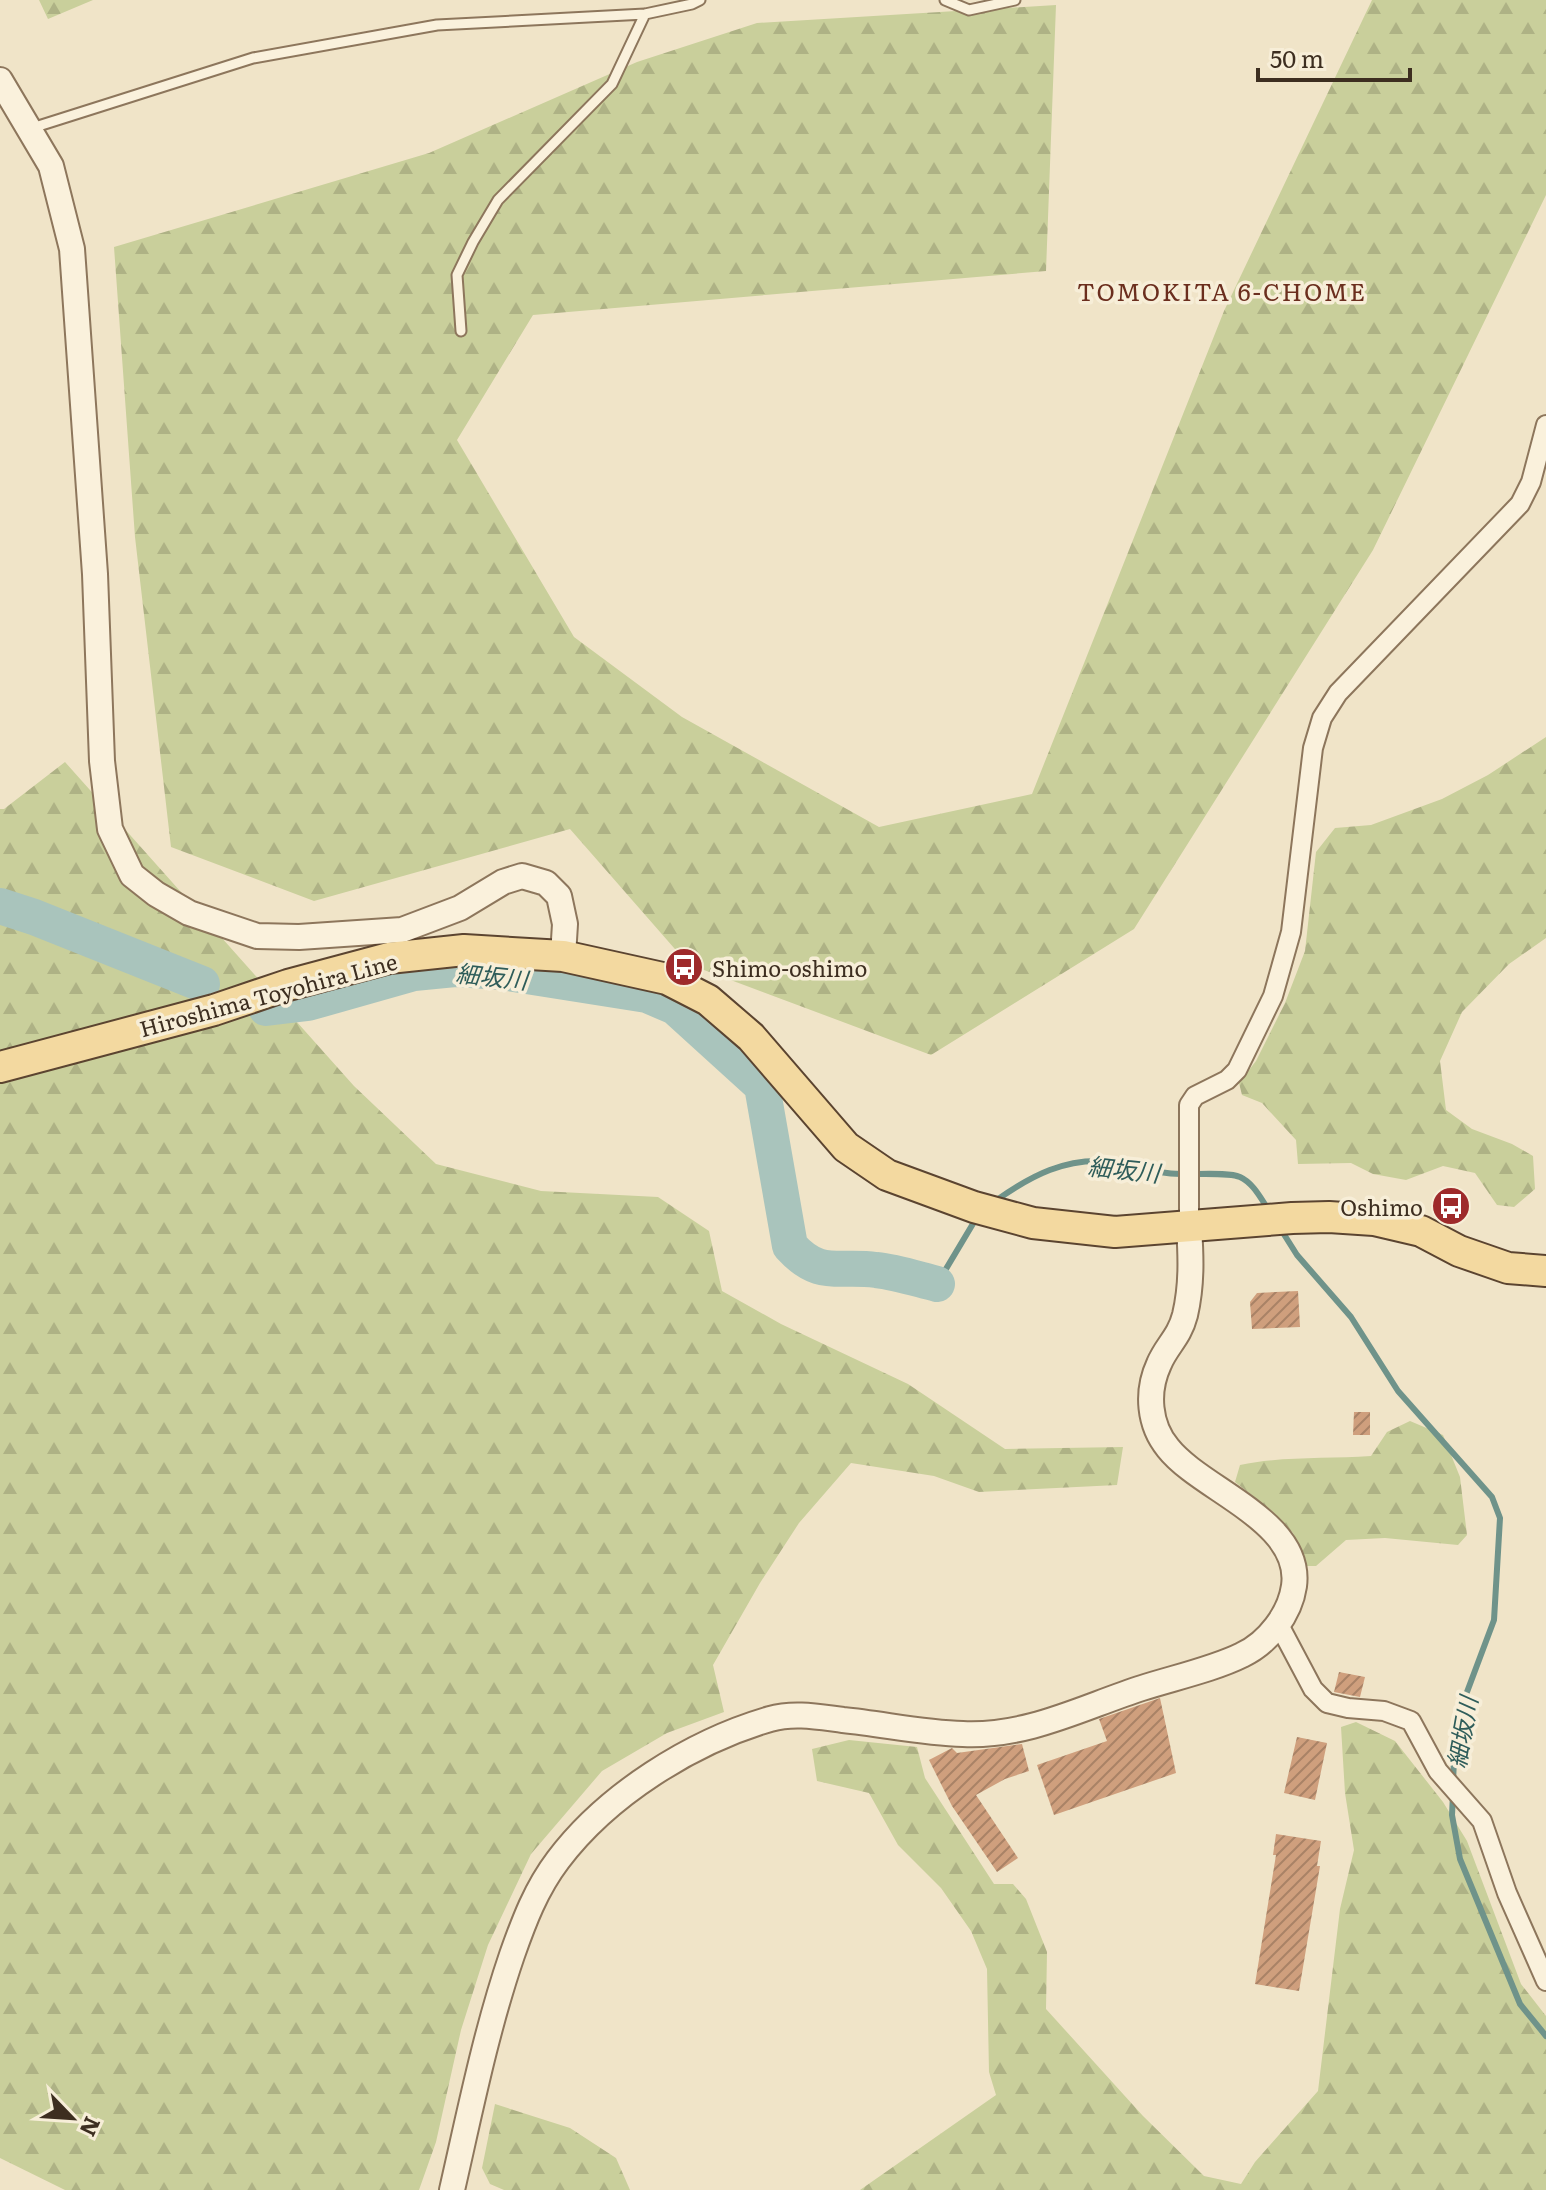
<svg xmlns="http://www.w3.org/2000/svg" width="1546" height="2190" font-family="Literata,'Noto Sans JP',serif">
	<defs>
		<pattern id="forest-firs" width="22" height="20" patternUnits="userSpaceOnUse" patternTransform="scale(2)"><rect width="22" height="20" fill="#c9cf9b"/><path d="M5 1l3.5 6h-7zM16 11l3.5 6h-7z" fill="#aeb285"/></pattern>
		<pattern id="building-hatch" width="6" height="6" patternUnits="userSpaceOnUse" patternTransform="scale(2)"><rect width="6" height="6" fill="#cf9f7d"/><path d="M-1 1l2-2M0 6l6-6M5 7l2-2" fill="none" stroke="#a98266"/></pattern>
	</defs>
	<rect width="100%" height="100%" fill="#f0e4c8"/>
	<path fill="url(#forest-firs)" d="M39 0H93L48 19Z
		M1372 0H1546V195L1373 550 1134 929 931 1055 688 964 570 829 314 901 171 847 135 537 114 247 429 153 637 62 757 23 1056 5 1046 271 533 315 457 440 574 637 682 717 879 827 1032 794 1224 311Z
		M1546 737V938L1509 964 1462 1012 1440 1061 1446 1110 1472 1129 1512 1144 1533 1156 1535 1189 1514 1207 1497 1205 1475 1173 1443 1166 1406 1180 1373 1174 1351 1163 1298 1164 1296 1140 1262 1103 1242 1095 1239 1083 1256 1061 1285 1003 1305 951 1316 852 1335 828 1371 825 1442 799 1488 775Z
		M65 762 354 1086 436 1164 541 1191 658 1197 709 1231 722 1291 781 1324 908 1384 1005 1449 1123 1447 1117 1485 979 1492 934 1476 851 1463 799 1523 760 1583 713 1665 724 1712 667 1733 602 1771 531 1854 488 1945 461 2030 436 2142 419 2190H65L0 2158V809H4Z
		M1410 1421 1443 1435 1460 1477 1467 1535 1458 1545 1385 1538 1346 1540 1316 1566H1305L1293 1533 1271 1510 1235 1482 1240 1465C1281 1456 1328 1459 1371 1456L1387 1432Z
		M1356 1722 1395 1741 1443 1802 1467 1841 1521 1984 1546 2016V2190H860L996 2095 989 2072 987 1969 971 1931 941 1888 898 1845 869 1793 817 1781 812 1749 849 1740 917 1747 925 1778 994 1884H1013L1026 1899 1047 1952 1046 2009 1143 2116 1204 2176 1241 2184 1255 2162 1318 2091 1340 1909 1354 1850 1345 1793 1341 1727Z
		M495 2104 570 2128 616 2158 630 2190H504L490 2184 482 2168Z"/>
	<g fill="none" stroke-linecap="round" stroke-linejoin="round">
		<path stroke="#6f938a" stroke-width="6" d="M994 1202C1030 1176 1067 1156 1113 1162 1131 1165 1149 1171 1167 1173 1185 1176 1226 1171 1240 1177 1253 1183 1260 1197 1268 1209
			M1280 1228 1297 1255 1351 1317 1398 1391 1492 1497 1500 1518 1494 1620 1464 1700 1454 1759 1453 1783
			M937 1284 977 1217
			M1453 1794 1452 1815 1460 1859 1520 2004 1546 2036"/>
		<path stroke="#a9c4bc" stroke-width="36" d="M0 906 34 917 202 984
			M266 1008 308 1003 414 973 455 969 502 972 647 995 675 1007 762 1086 790 1246C820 1279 837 1265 876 1270 896 1272 917 1279 937 1284"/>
	</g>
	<path fill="url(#building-hatch)" d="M1298 1291 1300 1327 1252 1329 1250 1302 1257 1293Z
		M1354 1412H1370V1435H1353Z
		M1339 1672 1365 1677 1360 1697 1334 1692Z
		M1160 1698 1176 1773 1054 1815 1037 1765 1107 1741 1099 1719Z
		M1297 1737 1327 1743 1315 1800 1284 1793Z
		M1022 1744 1029 1771 1005 1779 976 1795 1018 1858 997 1872 952 1806 929 1760 952 1748 957 1753Z
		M1276 1834 1321 1841 1317 1866H1320L1299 1991 1255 1984 1276 1855H1273Z"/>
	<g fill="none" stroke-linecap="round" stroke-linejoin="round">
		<g stroke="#8d765c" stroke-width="13">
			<path id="service" d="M945 0 969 10 1015 0
				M32 128 253 58 437 25 645 14 692 4 700 0
				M461 331 457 275 473 242 498 200 612 84 645 14"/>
		</g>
		<g stroke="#8d765c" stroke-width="22">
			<path id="minor" d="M1189 1227V1105L1195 1096 1227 1080 1237 1070 1273 996 1291 932 1313 748 1322 718 1338 693 1520 504 1531 482 1546 425
				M1278 1623 1313 1689 1327 1703 1348 1708 1384 1711 1411 1721 1438 1771 1482 1821 1507 1893 1546 1981"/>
		</g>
		<g stroke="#8d765c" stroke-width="28">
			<path id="tertiary" d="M0 80 51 166 72 249 95 574 102 761 110 829 132 875 156 894 189 913 257 936 299 937 402 930 460 908 503 882 522 876 546 883 559 896 565 924 563 956
				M452 2190C470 2111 486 2031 512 1955 524 1921 536 1889 558 1860 607 1795 691 1742 770 1719 794 1712 819 1717 843 1720 883 1724 923 1733 963 1734 1028 1737 1083 1707 1142 1688 1173 1678 1214 1669 1242 1655 1268 1643 1290 1614 1294 1586 1303 1521 1201 1490 1168 1448 1149 1425 1146 1392 1159 1364 1167 1345 1179 1338 1185 1315 1192 1285 1191 1257 1189 1227"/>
		</g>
		<g stroke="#5b4430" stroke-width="34">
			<path id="primary" d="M0 1067 214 1010 288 985 389 958 464 950 563 956 667 979 708 1000 751 1037 846 1147 887 1175 974 1207 1033 1223 1115 1232 1292 1218 1329 1217 1374 1220 1421 1231 1459 1251 1508 1268 1546 1271"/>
		</g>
		<use href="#service" stroke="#faf1dc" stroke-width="9"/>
		<use href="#minor" stroke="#faf1dc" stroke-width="18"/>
		<use href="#tertiary" stroke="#faf1dc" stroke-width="24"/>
		<use href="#primary" stroke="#f3d9a0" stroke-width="30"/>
	</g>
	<defs>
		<g id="bus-disc" transform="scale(2)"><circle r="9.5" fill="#9e2a2b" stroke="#f7eed8"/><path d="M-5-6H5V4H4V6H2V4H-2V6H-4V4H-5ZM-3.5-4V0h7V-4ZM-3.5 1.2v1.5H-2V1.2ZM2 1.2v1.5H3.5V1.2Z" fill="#fff"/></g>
	</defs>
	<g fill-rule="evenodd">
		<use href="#bus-disc" x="684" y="967"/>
		<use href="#bus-disc" x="1451" y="1206"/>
	</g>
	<g text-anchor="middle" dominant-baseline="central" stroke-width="7" stroke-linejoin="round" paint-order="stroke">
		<g font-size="22" fill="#3d2e20" stroke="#f7eed8" text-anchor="start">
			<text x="712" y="967">Shimo-oshimo</text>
			<text x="1423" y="1206" text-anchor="end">Oshimo</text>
		</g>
		<g font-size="22" fill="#3d2e20" stroke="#f7eed8">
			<text transform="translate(268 994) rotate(-15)">Hiroshima Toyohira Line</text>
		</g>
		<g font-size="24" letter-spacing="2" fill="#6b2e1e" stroke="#f7eed8">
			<text x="1222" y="290">TOMOKITA 6-CHOME</text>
		</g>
		<g font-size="24" font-style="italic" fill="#2f5d5a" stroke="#f7eed8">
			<text transform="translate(492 975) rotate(6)">細坂川</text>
			<text transform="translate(1124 1168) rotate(6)">細坂川</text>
			<text transform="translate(1461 1732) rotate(-80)">細坂川</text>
		</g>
	</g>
	<g transform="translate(72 2118) rotate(115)" stroke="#f7eed8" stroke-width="6" paint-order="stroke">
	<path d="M0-6L14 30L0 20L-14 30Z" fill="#3d2e20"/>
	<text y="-12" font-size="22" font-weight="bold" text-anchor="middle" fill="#3d2e20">N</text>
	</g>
	<path d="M1258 68v12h152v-12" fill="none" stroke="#3d2e20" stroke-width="4"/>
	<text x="1270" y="68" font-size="24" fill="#3d2e20" stroke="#f7eed8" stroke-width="6" paint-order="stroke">50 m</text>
</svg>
